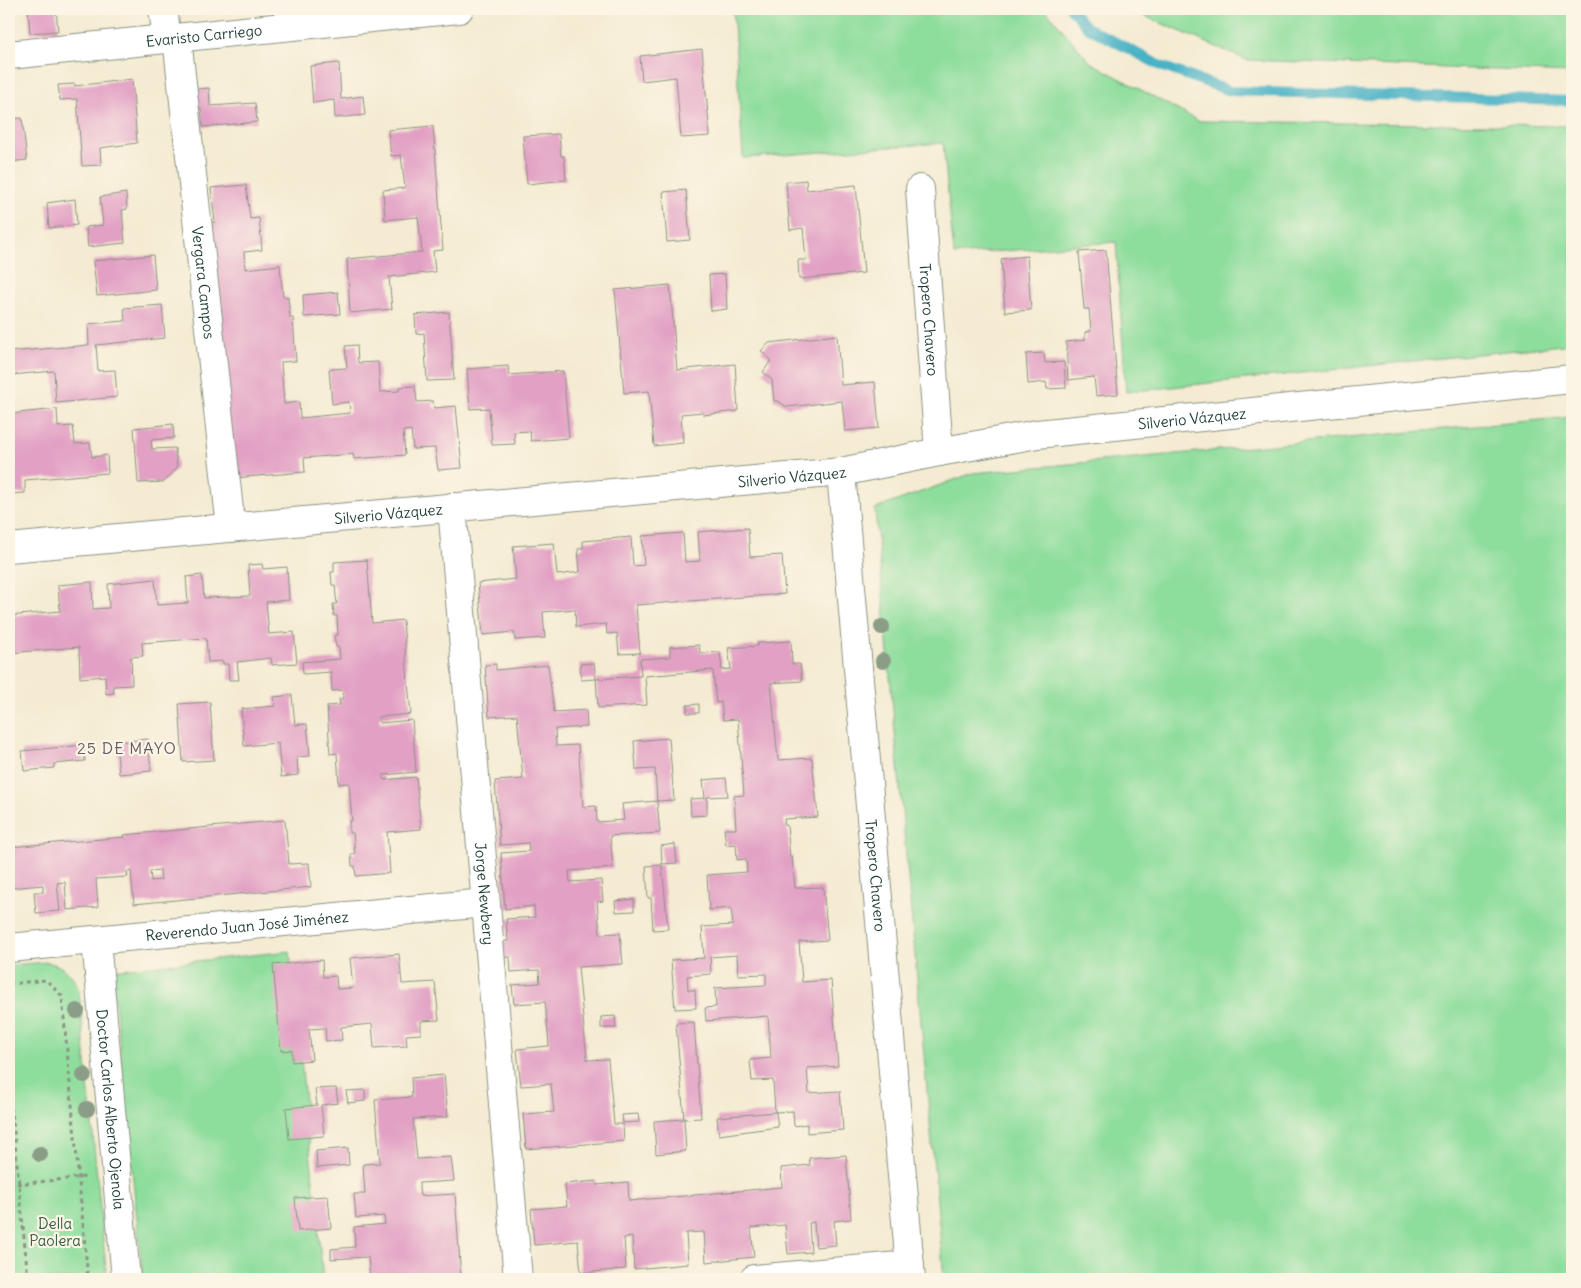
<svg xmlns="http://www.w3.org/2000/svg" width="1581" height="1288" font-family="Delius,sans-serif">
	<rect width="100%" height="100%" fill="#fcf5e5"/>
	<filter id="ink" filterUnits="userSpaceOnUse"><feTurbulence type="fractalNoise" baseFrequency=".02" numOctaves="2"/><feDisplacementMap in="SourceGraphic" scale="10" xChannelSelector="R" yChannelSelector="G"/><feConvolveMatrix kernelMatrix="1 2 1 2 8 2 1 2 1" color-interpolation-filters="sRGB"/></filter>
	<filter id="wash" filterUnits="userSpaceOnUse"><feTurbulence type="fractalNoise" baseFrequency=".0096" numOctaves="4" result="noise"/><feDisplacementMap in="SourceGraphic" scale="20" xChannelSelector="R" yChannelSelector="G"/><feGaussianBlur stdDeviation="1.12" result="paint"/><feColorMatrix in="noise" values="0 0 0 0 0 0 0 0 0 0 0 0 0 0 0 0 0 1.4 0 .05"/><feComposite in="paint" operator="in"/></filter>
	<g filter="url(#wash)">
		<rect width="100%" height="100%" fill="#f4ebd2"/>
		<path fill="#8ddd9c" stroke="#568d68" d="M733 9H1045L1090 62 1198 121 1572 126V344L1126 392 1116 242 954 255 943 143 743 158Z
			M1128 9H1572V73L1247 60Z
			M1572 417V1279H944L875 509 973 473Z
			M290 951 323 1279H143L112 970Z
			M48 962C65 967 74 974 79 991L107 1279H9V965Z"/>
		<g fill="none" stroke-linecap="round" stroke-linejoin="round">
			<path stroke="#48b2c6" stroke-width="10" d="M1071 9 1087 27 1161 66 1230 91 1572 101"/>
		</g>
		<g id="blocks">
			<path fill="#e2a0c4" fill-rule="evenodd" d="M28 9H56L58 31 30 33Z
				M9 21H10L11 34 9 35Z
				M702 49 710 136 681 138 676 77 642 81 640 56Z
				M339 63 341 99 363 96 365 115 335 118 334 100 313 103 310 66Z
				M132 79 137 143 100 148 101 165 82 166 77 99 60 100 58 85 75 84V86Z
				M209 88 210 106 255 103 257 122 203 127 201 108 188 109 187 90Z
				M22 118 27 160 9 162V119Z
				M433 126 443 250 433 251 435 272 389 277 392 309 350 313 347 259 422 252 418 217 385 220 383 190 405 188 401 155 391 156 388 130Z
				M559 134 561 156H564L566 180 527 184 523 136Z
				M806 180 807 190 856 185 864 273 799 279 798 260H806L803 228 790 230 786 182Z
				M246 185 250 219 259 218 262 250 244 252 245 269 280 265 283 297H288L290 318H293L296 361 281 362 284 404 299 402 300 418 350 413 349 402 332 404 329 369 347 368 345 346 357 345 358 363 378 362 380 392 399 391V387L415 386 417 402 433 401 434 408 456 406 462 468 438 470 435 448 413 449 411 430 403 431 405 455 354 459 353 454 304 458 305 472 222 479 199 224 215 222 211 188Z
				M686 190 690 240 667 242 663 192Z
				M126 193 127 209 122 210 125 243 88 247 86 227 103 225 100 197Z
				M75 199 77 225 49 228 47 203Z
				M1106 250 1118 394 1096 396 1094 377 1068 380 1066 342 1085 340V332L1091 331 1089 309H1084L1079 252Z
				M153 255 156 290 97 296 93 261Z
				M1027 256 1031 310 1005 312 1001 259Z
				M725 274 727 309 711 311 709 275Z
				M670 285 677 370 735 364 738 411 703 415V412L681 414 683 443 654 446 649 391 624 393 615 290Z
				M338 292 340 314 304 317 303 295Z
				M162 305 165 338 96 345 98 371 115 370 117 397 56 403 54 371 11 375 9 352 89 345 88 324 125 321 124 308Z
				M449 312 454 380 427 381 424 333 416 334 415 315Z
				M837 335 841 385 875 382 879 428 845 431 842 401 787 407 778 401H774L772 380 763 372 770 362V359L761 351 769 343Z
				M1044 353 1045 363 1064 362 1066 388 1047 389 1046 382 1028 384 1026 354Z
				M508 366 509 375 563 371 569 438 531 441 530 431 514 432 515 444 492 445 489 408 470 409 467 369Z
				M57 409 58 427 73 426 75 444 90 443 92 457 107 455 108 473 25 480V493L10 494 9 414Z
				M173 424 174 438 151 440 152 449 175 448 177 468 164 482 138 483 134 428Z
				M748 528 750 557 782 555 785 594 636 605 640 653 619 654 617 633 607 634 606 624 576 627 575 609 543 612 545 638 515 640 514 632 483 635 478 583 516 579 513 546 554 543 557 575 580 572 578 549 583 548V541L631 537 633 566 644 565 642 536 683 533 685 562 700 561 698 532Z
				M367 560 372 623 403 620 408 683 411 714 379 717 380 723 412 720 416 772 383 775 384 780 416 777 421 829 387 832 390 873 356 876 355 866H352L351 854H355L353 833H349V821H352L349 783 339 784 337 753 330 754 327 706 340 705 339 699H343L342 690 332 691 331 672 303 674 302 662 340 659 339 647H336L334 636 338 635 337 616H334L333 604H337L336 596 335 585H332L331 572H334V562Z
				M262 564 263 569 287 567 289 600 266 602 269 634 294 632 297 663 272 665 271 658 237 662 239 680H229L228 664H223V661L208 662 206 638 142 643 143 656 131 657 132 685 113 686 114 693 106 694 105 676 80 678 79 647 9 653V616L60 611 58 585 92 582 93 609 109 608 108 584 155 579 157 605 188 603 186 577 202 575 204 598 250 596 248 565Z
				M791 641 792 664H800L802 681 771 683 778 760 812 758 818 817 784 819 785 826 787 825 790 857 792 856 795 888 823 887 828 940 799 942 802 982 831 980 838 1066 807 1068 809 1093 840 1091 843 1130 807 1133V1124L794 1126 793 1111 775 1112 773 1080 752 1081 750 1060 771 1058 768 1016 706 1021 705 1008 716 1007 715 988 766 985V974L738 975 737 955 710 957 711 974 687 976 688 990H695L696 1008 675 1009 671 960 704 958 702 927 733 925 731 908 709 910 707 875 747 872 746 859 737 860 736 844 726 845 724 829H736L734 796 744 795 738 719 723 720 721 702 716 703 713 670 645 676 647 705 598 708 596 679 641 676 640 659 670 657V647L699 645 700 653 720 652 722 670 731 669 728 648 758 646V643Z
				M594 663 596 679 581 680 580 664Z
				M496 664V670L548 665 554 712 586 710 587 727 555 729 556 746 578 745 583 807 596 806 597 822 624 820 622 804 657 801 655 769 636 770 634 741 669 738 674 800 657 801 660 833 610 836 613 868 569 871 570 882 601 880 603 901 597 902 600 934 620 933 623 964 578 967 587 1060 608 1059 614 1124H623L624 1141 526 1149 523 1114 554 1112 551 1084 521 1086 517 1049 549 1046 548 1033 545 1002 514 1004 512 985 540 983 539 970 511 972 510 957 491 958 490 942 508 941 506 919 535 917 534 906 505 909 501 853 529 851 528 843 500 845 495 781 523 779 517 715 489 717 485 665Z
				M292 695 295 725 307 724 310 756 297 757 298 775 281 777 278 743 244 746 241 709 275 706 274 697Z
				M210 702 214 760 183 762 179 704Z
				M699 704V713H687V705Z
				M148 739 151 771 119 774 116 742Z
				M84 745 85 761 54 764V768L24 771 22 751Z
				M726 778 728 796 707 797V815L691 816 690 799 705 798 703 780Z
				M285 820 289 864 309 863 311 887 134 904 131 871 127 872 128 877 96 879 98 907 67 910 65 882 57 883 60 911 36 913 34 892H43V885L9 888V847L125 837 124 835ZM160 870 161 880 151 881 150 871Z
				M675 844 677 863 662 864 661 846Z
				M662 865 668 929 653 930 651 898H648L646 866Z
				M634 899V911L616 912 615 901Z
				M399 954 402 984 435 982 439 1020 421 1021V1034L406 1035 407 1046 374 1048 372 1024 341 1027 342 1040 326 1041 325 1028 309 1029 312 1060 292 1062V1050L281 1051 273 965 322 960 323 977 336 976 337 989 353 988 350 958Z
				M615 1016 616 1028H601V1017Z
				M694 1022 701 1118 684 1119 676 1023Z
				M444 1075 448 1117 413 1119 417 1159 451 1157 454 1181 419 1183V1189L420 1196 455 1194 461 1279H370L368 1257 331 1259V1249L355 1247 354 1227 385 1224 384 1216 356 1218 354 1194H365L363 1164 380 1163 375 1100 412 1097 411 1078Z
				M336 1088 338 1103 321 1105 324 1136 289 1139 286 1108 317 1105 315 1089Z
				M365 1090V1101L348 1103 346 1091Z
				M776 1112 778 1127 719 1135 717 1117Z
				M638 1114 639 1122 623 1123 622 1115Z
				M684 1119 686 1151 656 1154 654 1121Z
				M348 1148 349 1165 317 1168 316 1151Z
				M846 1155 851 1219 834 1221 836 1245 816 1247 814 1222 809 1223 811 1252 788 1254 785 1225 751 1228 754 1257 706 1262 704 1232 686 1233 688 1264 634 1269 632 1237 624 1238 626 1269 581 1273 578 1241 534 1245 531 1209 567 1206 565 1184 596 1181 597 1185 628 1182 629 1201 782 1187 781 1168 810 1165 809 1158Z
				M328 1196 331 1228 298 1231 295 1198Z"/>
		</g>
	</g>
	<g filter="url(#ink)">
		<use href="#blocks" fill-opacity="0" stroke="#8a9483" stroke-width="1"/>
		<g fill="none" stroke-linecap="round" stroke-linejoin="round">
			<g stroke="#8a9483" stroke-width="30">
				<g id="minor">
					<path d="M163 9 167 39"/>
					<path id="s1" d="M177 38 231 528"/>
					<path id="s2" d="M9 55 459 9"/>
					<path id="s3" d="M920 189 939 452"/>
					<path id="s4" d="M841 472 911 1279"/>
					<path id="s5" d="M452 507 518 1279"/>
					<path id="s6" d="M9 548 841 472 939 452 1037 434 1572 379"/>
					<path id="s7" d="M96 940 126 1279"/>
					<path id="s8" d="M9 948 485 903"/>
					<path d="M754 1279 910 1265"/>
				</g>
			</g>
			<path stroke="#8a9483" stroke-width="3" stroke-dasharray="4 4" stroke-linecap="butt" d="M9 984 46 980 62 996 88 1279
				M9 1108 12 1111 28 1279
				M9 1185 85 1177"/>
			<use href="#minor" stroke="#fff" stroke-width="28"/>
		</g>
		<g fill="#8b9d87">
			<circle cx="882" cy="627" r="8"/>
			<circle cx="883" cy="661" r="8"/>
			<circle cx="77" cy="1011" r="8"/>
			<circle cx="84" cy="1075" r="8"/>
			<circle cx="87" cy="1109" r="8"/>
			<circle cx="40" cy="1154" r="8"/>
		</g>
	</g>
	<g text-anchor="middle" dominant-baseline="central" stroke-width="4.5" stroke-linejoin="round" paint-order="stroke">
		<g font-size="15" fill="#1f3d34" stroke="#fcf5e5">
			<text stroke="none"><textPath href="#s2" startOffset="196">Evaristo Carriego</textPath></text>
			<text stroke="none"><textPath href="#s1" startOffset="246">Vergara Campos</textPath></text>
			<text stroke="none"><textPath href="#s3" startOffset="131">Tropero Chavero</textPath></text>
			<text stroke="none"><textPath href="#s6" startOffset="1191">Silverio Vázquez</textPath></text>
			<text stroke="none"><textPath href="#s6" startOffset="786">Silverio Vázquez</textPath></text>
			<text stroke="none"><textPath href="#s6" startOffset="381">Silverio Vázquez</textPath></text>
			<text stroke="none"><textPath href="#s4" startOffset="405">Tropero Chavero</textPath></text>
			<text stroke="none"><textPath href="#s5" startOffset="388">Jorge Newbery</textPath></text>
			<text stroke="none"><textPath href="#s8" startOffset="239">Reverendo Juan José Jiménez</textPath></text>
			<text stroke="none"><textPath href="#s7" startOffset="170">Doctor Carlos Alberto Ojenola</textPath></text>
		</g>
		<g font-size="15" fill="#355d49" stroke="#fcf5e5">
			<text x="55" y="1223">Della<tspan x="55" dy="17">Paolera</tspan></text>
		</g>
		<g font-size="16" letter-spacing="1" fill="#636066" stroke="#fcf5e5">
			<text x="127" y="748">25 DE MAYO</text>
		</g>
	</g>
	<rect width="1581" height="1288" fill="none" stroke="#fcf5e5" stroke-width="30"/>
</svg>
